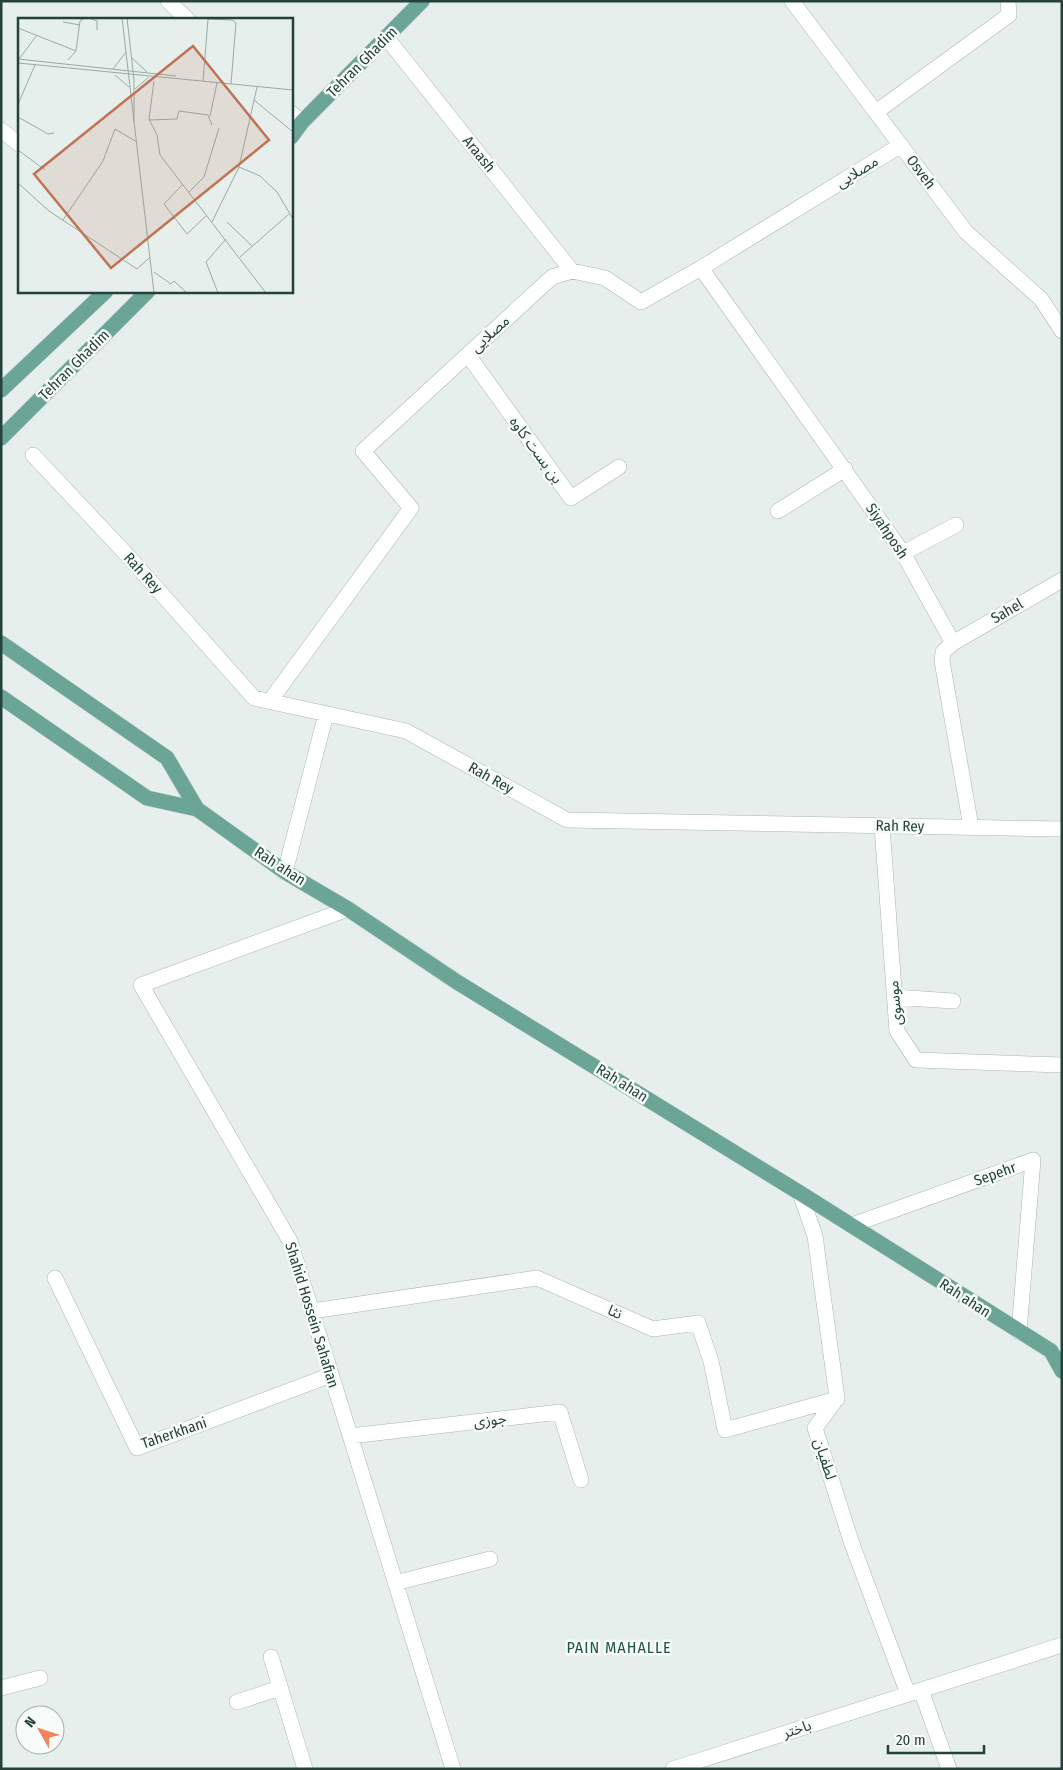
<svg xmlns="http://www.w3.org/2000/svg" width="1063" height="1770" font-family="'Fira Sans Condensed','Noto Sans Arabic',sans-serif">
	<rect width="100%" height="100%" fill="#e6efeb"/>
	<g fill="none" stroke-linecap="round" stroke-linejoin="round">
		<g stroke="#a8b8b2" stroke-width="16">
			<path id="minor" d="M168 1 187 19
				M792 1 966 232 1041 299 1062 331
				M386 37 572 271
				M876 112 1009 15 1008 1
				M291 113 302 122
				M1 130 19 144
				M701 268 903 553 953 643 943 652 942 661 971 827
				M468 355 571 498 619 467
				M33 455 128 556 254 698 406 731 567 820 1062 829
				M778 511 845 469
				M903 553 956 525
				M953 643 1062 580
				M270 701 411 508 363 451 552 277 572 271 605 278 641 302 701 268 901 145
				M882 826 897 1031 916 1060 1062 1065
				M285 872 326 714
				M348 909 141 985 290 1241 453 1769
				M894 997 953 1001
				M800 1193 815 1236 837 1398 815 1428 852 1544 908 1694
				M852 1225 1033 1160 1019 1332
				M55 1278 137 1448 331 1375
				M312 1311 537 1278 653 1329 698 1323 711 1361 725 1430 837 1399
				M350 1436 560 1412 581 1480
				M395 1583 490 1559
				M271 1657 305 1769
				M1 1688 40 1678
				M921 1690 949 1769
				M237 1702 280 1688
				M673 1769 1062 1645"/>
		</g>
		<g stroke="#c2cac8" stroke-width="16">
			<path id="major" d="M291 137 302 122 422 1
				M1 390 106 291
				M1 438 148 291
				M1 643 167 758 197 809
				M1 697 147 798 197 809 285 872 348 909 457 982 800 1193 1051 1351 1062 1371"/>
		</g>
		<use href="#minor" stroke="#fff" stroke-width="15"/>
		<use href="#major" stroke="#6aa596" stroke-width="15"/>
	</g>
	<g text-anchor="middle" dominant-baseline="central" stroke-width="5" stroke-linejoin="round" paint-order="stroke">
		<g font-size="15" fill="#24423a" stroke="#f7fbf9">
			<text transform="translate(362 62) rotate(-45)">Tehran Ghadim</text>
			<text transform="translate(479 154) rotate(51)">Araash</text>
			<text transform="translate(857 172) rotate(-32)">مصلایی</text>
			<text transform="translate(921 172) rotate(53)">Osveh</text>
			<text transform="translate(490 334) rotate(-43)">مصلایی</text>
			<text transform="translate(74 365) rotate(-45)">Tehran Ghadim</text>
			<text transform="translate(536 450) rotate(54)">بن بست کاوه</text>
			<text transform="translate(887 531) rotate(56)">Siyahposh</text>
			<text transform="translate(143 573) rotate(48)">Rah Rey</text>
			<text transform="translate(1007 611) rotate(-30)">Sahel</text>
			<text transform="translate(491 778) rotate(29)">Rah Rey</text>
			<text transform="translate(900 826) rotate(1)">Rah Rey</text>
			<text transform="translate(280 866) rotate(33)">Rah ahan</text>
			<text transform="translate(895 1003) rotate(-95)">موسوی</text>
			<text transform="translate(622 1083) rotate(32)">Rah ahan</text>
			<text transform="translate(995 1174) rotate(-20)">Sepehr</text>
			<text transform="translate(965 1298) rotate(33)">Rah ahan</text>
			<text transform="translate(615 1312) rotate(24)">نثا</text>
			<text transform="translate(312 1315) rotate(73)">Shahid Hossein Sahafian</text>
			<text transform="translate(490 1420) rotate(-7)">جوزی</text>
			<text transform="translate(174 1433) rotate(-19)">Taherkhani</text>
			<text transform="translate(825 1459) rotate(72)">لطفیان</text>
			<text transform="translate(797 1729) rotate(-18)">باختر</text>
		</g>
		<g font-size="16" letter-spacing="1" fill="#1f5548" stroke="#f7fbf9">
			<text x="619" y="1647">PAIN MAHALLE</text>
		</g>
	</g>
	<g transform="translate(18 18)">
		<rect width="275" height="275" fill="#e6efeb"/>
		<path fill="none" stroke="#98aaa4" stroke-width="1" d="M71 0 79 3V12M104 0 136 275M109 0 116 62V104M190 1 214 2 218 5 213 66M45 4 62 7M0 10 58 33M114 40 129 54M0 41 158 58M1 41 19 17M50 42 58 33 62 3 67 0M0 45 275 72M95 51 108 34M97 57 111 69M136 63 131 101 139 117 142 137 248 275M185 63 190 1M117 71 131 59M236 82 275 114M0 86 17 47M192 98 199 65M0 99 30 116 36 115M131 102 159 101 161 93 190 97 194 107M0 132 27 152M221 149 242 158 259 174 275 201M0 165 31 193 119 251 131 240M165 166 146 186 169 216 189 197M171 174 186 159 201 110M45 202 85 143 97 111 119 124M194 204 221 149 239 69M209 204 234 228M222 239 271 196M136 254 153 266 156 263 169 275M200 275 188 244 208 221"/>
		<path fill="#c07456" fill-opacity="0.15" stroke="#c07456" stroke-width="2.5" d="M175 28 251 122 93 250 16 156Z"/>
		<rect width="275" height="275" fill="none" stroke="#24423a" stroke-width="2.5"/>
	</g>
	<rect width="1063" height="1770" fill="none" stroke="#24423a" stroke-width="5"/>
	<g transform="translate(40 1730) rotate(309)"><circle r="24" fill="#f7fbf9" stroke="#a3b1ad"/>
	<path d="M0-4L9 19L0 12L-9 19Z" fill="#f4845f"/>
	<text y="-8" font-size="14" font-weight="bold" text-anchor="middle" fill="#24423a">N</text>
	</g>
	<path d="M888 1745v8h96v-8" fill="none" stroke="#24423a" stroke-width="2.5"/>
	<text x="896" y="1745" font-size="15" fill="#24423a" stroke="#f7fbf9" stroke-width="4" paint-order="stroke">20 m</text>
</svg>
